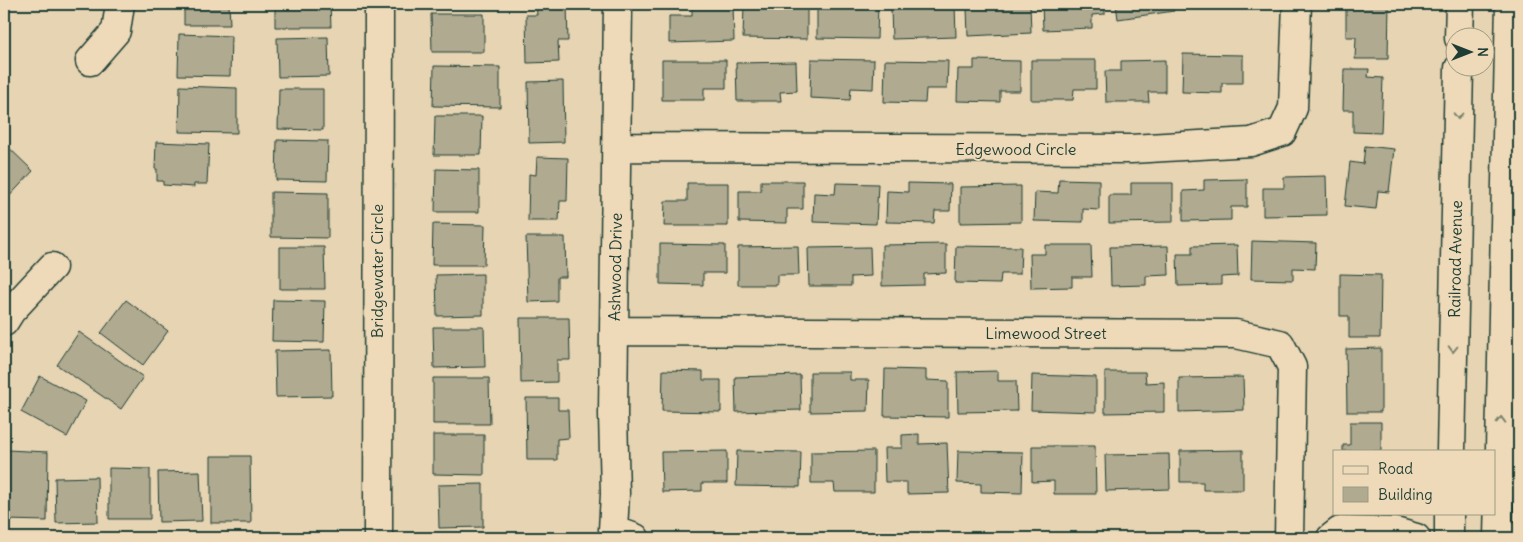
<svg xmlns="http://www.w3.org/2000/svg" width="1523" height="542" font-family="Delius,sans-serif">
	<rect width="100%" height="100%" fill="#e6d4b3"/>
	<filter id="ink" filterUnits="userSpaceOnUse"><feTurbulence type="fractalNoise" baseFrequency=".02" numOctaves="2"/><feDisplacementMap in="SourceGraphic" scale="10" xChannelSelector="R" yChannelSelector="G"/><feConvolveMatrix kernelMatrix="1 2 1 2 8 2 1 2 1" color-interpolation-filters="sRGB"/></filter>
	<g filter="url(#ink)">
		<path fill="#afaa90" stroke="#1f3d34" d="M184 4H229L230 25H184Z
			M275 4H330L331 27H275Z
			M536 4H567L568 41H558L559 62 527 63 526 15H537Z
			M692 4H733L734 41 669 43V16H692Z
			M744 4H807V39L743 38Z
			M840 4H878L877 39 817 38V9H840Z
			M914 4H955L956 37 892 39 891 9H914Z
			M987 4H1030L1031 33 968 36 967 8 988 7Z
			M1042 4H1105V14L1092 15V28L1043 30Z
			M1116 4H1173L1174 11 1118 19Z
			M1346 4H1389L1388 59H1355L1356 37H1346Z
			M431 14H484V52H432Z
			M179 34 231 36 230 76 178 75Z
			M328 37 329 76 278 77 277 38Z
			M1183 54 1243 55V83H1222V93L1182 92Z
			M811 59 874 60 873 89 851 88 850 100 810 98Z
			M662 60H726V88H704V100H662Z
			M885 60 948 61 947 89H926L925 103 884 102Z
			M974 60 1020 61V91H1000V102L957 101 958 69H974Z
			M1031 60H1096V89H1074L1073 100H1031Z
			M1165 60V92H1148L1149 102H1106L1105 71H1121V61Z
			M796 62 797 91 780 92 781 101H737L736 63Z
			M434 66 500 67V107L433 106Z
			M1344 69H1369L1368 77 1383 78 1381 133 1353 132V110H1343Z
			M563 81 564 142 529 143 528 82Z
			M180 86 237 88V133L179 132Z
			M279 89H323V130L278 129Z
			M435 116H482L481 155H434Z
			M277 140 328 141 327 181 276 180Z
			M156 142 209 144 207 184H194V187L163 185V181H157V169H155Z
			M4 143 33 171 4 202Z
			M1365 146 1394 149 1389 192 1378 191 1376 209 1345 206 1350 162 1363 164Z
			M537 157 568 158 567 201H560L559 221H528L529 174 536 175Z
			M436 169 479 170V212H435Z
			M1326 176 1327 215 1263 216V188H1284V177Z
			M1059 179 1099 180V210L1083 209V222L1034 221 1035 192 1058 193Z
			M1247 179V207H1231V220L1183 221V191L1204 190V180Z
			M761 181H803V209H787V223L739 222V191H761Z
			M687 183H728V226H664L665 201H687Z
			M836 183 878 184 876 224 813 222 814 193 835 194Z
			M908 183 951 184 950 211H935L934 223 886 222 887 191 908 192Z
			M1131 183H1173V222L1109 223V195H1131Z
			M1021 186V222L960 223V187Z
			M271 192 328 193V238L271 237Z
			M433 224 485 225 484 265H432Z
			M526 237H565L566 277H557V301L528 302Z
			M1252 241 1316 243 1315 269 1293 268V280L1251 279Z
			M660 244 725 245V273H703V285L660 284Z
			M946 244V273L924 274V285L882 286V245Z
			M1045 245H1091L1092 277H1072V287L1031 288 1030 254H1045Z
			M1237 245 1238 276 1221 277V285L1178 286 1177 254H1192V246Z
			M798 246 799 275H777V285H738V247Z
			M956 246 1021 247 1020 274H1001L1000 284 955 283Z
			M1168 246 1169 275 1146 276V285L1111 286 1110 247Z
			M280 247H324L325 289H280Z
			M870 247 871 276 851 277V286H809L808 248Z
			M483 274V315L437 316 436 275Z
			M1340 274 1381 275 1380 338H1349V316H1340Z
			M126 300 168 331 143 365 101 333Z
			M273 300 325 301 324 342 272 341Z
			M520 318H569L570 360H557V382L521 383Z
			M433 327H484L485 367 434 368Z
			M79 332 143 377 121 409 57 365Z
			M1381 348V412H1347L1346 349Z
			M331 350 332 396 276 397 275 351Z
			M885 369 926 370V380L948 381V417L884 416Z
			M663 370 703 371V380H721V412L662 411Z
			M998 371V381H1016L1017 411 958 412 957 372Z
			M810 372H850V380H869L868 411 810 412Z
			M1105 372H1145L1146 383 1164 382V412L1105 413Z
			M800 375 801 410 736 412 735 377Z
			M1032 375 1096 377V412L1031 410Z
			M40 376 86 401 67 437 21 412Z
			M1243 377 1244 410 1179 412V378Z
			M433 378H489L490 424H433Z
			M526 398H558V410H568L569 438 557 439V460H527Z
			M1350 422H1381V451H1343V445H1350Z
			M919 434V444L947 443 949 493 907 494V482H885L884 448H902V435Z
			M433 435H484V475L433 474Z
			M1032 446H1095L1096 494H1054V481L1032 482Z
			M7 450 48 452 47 521 5 520Z
			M1243 450V490H1203V482H1180V451Z
			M727 451V483H702V491L662 492 661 452Z
			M737 451 801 452 800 487 736 486Z
			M874 451V492H835L834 483H811V452Z
			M958 451 1023 452 1022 493 981 492V484L957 483Z
			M1169 454 1170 489 1106 491 1105 455Z
			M211 456H250L251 523H211Z
			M109 468 150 469V519H109Z
			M200 471 202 521 159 522 158 472Z
			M97 477 98 522 56 523 55 478Z
			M483 484V527L439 528 438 485Z"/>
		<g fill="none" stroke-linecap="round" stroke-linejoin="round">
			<g stroke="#1f3d34" stroke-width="31">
				<path id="street" d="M618 4 613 414 615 494 613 530 635 538
					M90 61 116 31 120 4
					M617 147 1131 149 1251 142 1282 132 1293 108 1297 4
					M4 322 11 311 52 267
					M614 331 1236 334 1280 344 1292 367 1289 538
					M378 538 379 4
					M1331 538 1340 531 1395 532 1416 538
					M1514 538 1519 535"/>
			</g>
			<g stroke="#1f3d34" stroke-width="31">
				<path id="secondary" d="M1459 38 1460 4
					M1451 451 1459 68
					M1449 538V513
					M1498 538 1510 4"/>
			</g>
			<use href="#street" stroke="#eedab8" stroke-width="28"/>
			<use href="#secondary" stroke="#eedab8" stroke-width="28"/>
		</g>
		<defs><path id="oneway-chevron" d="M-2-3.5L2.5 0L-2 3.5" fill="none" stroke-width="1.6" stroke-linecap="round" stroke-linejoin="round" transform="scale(1.25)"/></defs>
		<g stroke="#7c846f">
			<use href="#oneway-chevron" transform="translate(1458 116) rotate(91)"/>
			<use href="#oneway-chevron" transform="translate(1453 349) rotate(91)"/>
			<use href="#oneway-chevron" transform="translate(1501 420) rotate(-89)"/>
		</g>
	</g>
	<g text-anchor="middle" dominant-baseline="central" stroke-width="4" stroke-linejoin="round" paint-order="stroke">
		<g font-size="16" fill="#1f3d34" stroke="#eedab8">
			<text x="1016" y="149">Edgewood Circle</text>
			<text transform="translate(1455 259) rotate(-89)">Railroad Avenue</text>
			<text transform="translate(615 267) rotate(-89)">Ashwood Drive</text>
			<text transform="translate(377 271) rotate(-90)">Bridgewater Circle</text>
			<text x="1046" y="333">Limewood Street</text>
		</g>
	</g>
	<rect width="1523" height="542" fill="none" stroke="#eedab8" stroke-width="20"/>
	<rect x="10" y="10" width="1503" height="522" fill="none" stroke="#1f3d34" stroke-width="2" filter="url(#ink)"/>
	<rect x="1333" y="450" width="162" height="65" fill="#eedab8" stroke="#9b9b83"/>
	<rect x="1343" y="466" width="25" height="8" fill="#eedab8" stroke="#9b9b83"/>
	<text x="1378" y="474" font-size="15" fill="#1f3d34">Road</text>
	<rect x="1343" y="487" width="25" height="15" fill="#afaa90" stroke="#9b9b83"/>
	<text x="1378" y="500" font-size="15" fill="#1f3d34">Building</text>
	<g transform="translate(1470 52) rotate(90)"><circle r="24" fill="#eedab8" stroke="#9b9b83"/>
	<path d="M0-4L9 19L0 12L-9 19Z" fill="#1f3d34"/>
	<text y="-8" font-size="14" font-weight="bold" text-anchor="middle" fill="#1f3d34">N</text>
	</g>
</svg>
